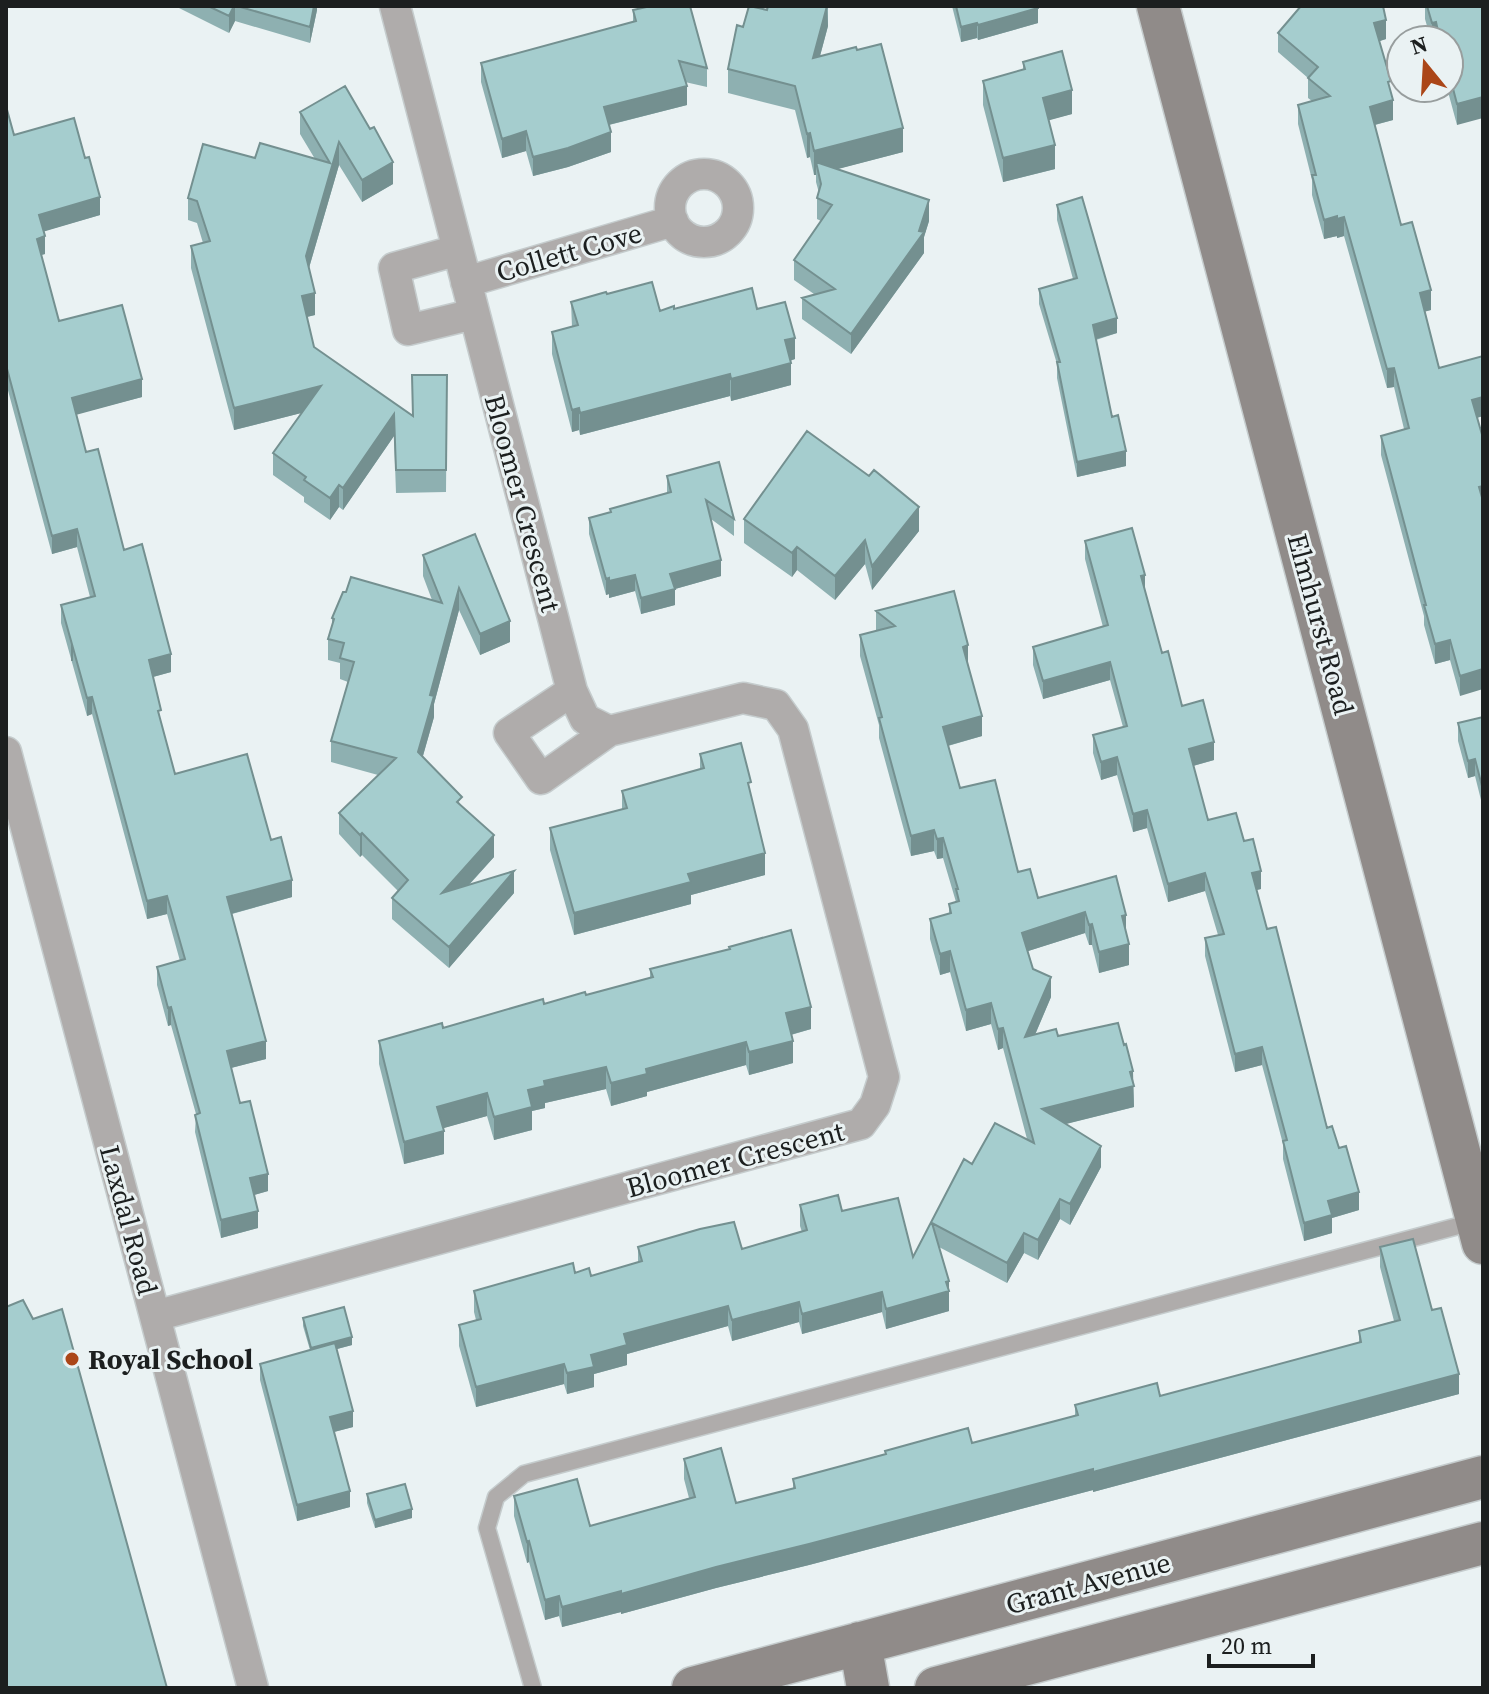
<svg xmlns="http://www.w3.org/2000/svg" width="1489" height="1694" font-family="'Source Serif 4',serif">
	<rect width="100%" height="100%" fill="#eaf2f3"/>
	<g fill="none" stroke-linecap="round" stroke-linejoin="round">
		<g stroke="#c5cccd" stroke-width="19">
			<path id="lane" d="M533 1688 487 1528 496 1497 524 1474 1477 1221"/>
		</g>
		<g stroke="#c5cccd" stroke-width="33">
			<path id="street" d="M670 208a34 34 0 1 1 68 0a34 34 0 1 1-68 0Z
				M458 250 394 268 408 330 474 314
				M466 282 673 221
				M572 691 509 733 541 779 609 731
				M6 752 253 1688
				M155 1316 861 1124 875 1105 884 1077 793 729 776 705 743 698 609 731 585 719 572 691 395 6"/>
		</g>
		<g stroke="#c5cccd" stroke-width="45">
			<path id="secondary" d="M1158 6 1483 1243
				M860 1643 868 1688
				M693 1688 1483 1477
				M936 1688 1483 1543"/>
		</g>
		<use href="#lane" stroke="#afacab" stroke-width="16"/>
		<use href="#street" stroke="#afacab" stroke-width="30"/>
		<use href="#secondary" stroke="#908b89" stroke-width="42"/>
	</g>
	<path fill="#8eb0b1" d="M175 6H317V10L310 43 235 21 229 33Z
		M828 6V26L820 56 903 152 837 169 929 221 924 237V253L851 354 802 319V298L814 294 794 280V260L821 221 817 219V198L819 193 816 182V175H814L810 157 807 158 795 110 728 93V69L767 10Z
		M952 6H1038V23L978 40 977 38 961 42Z
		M1425 6H1483L1457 125 1447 88H1449V40H1431L1425 19Z
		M633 10 707 68V87L685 82 687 105 609 125 611 152 568 167 533 176 526 151 502 158 481 82V63L633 22Z
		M1278 33 1386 39 1379 41 1391 93 1393 120 1375 125 1401 225 1431 310 1425 311 1439 368 1483 356V416L1477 418 1460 696 1450 660 1435 664 1424 625V616L1381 455V436L1404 429 1394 387 1387 388 1344 236 1337 238V236L1324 239 1312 195V180L1298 124V105L1312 101 1308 98V78L1278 52Z
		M1023 62 1072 114 1048 120 1055 169 1003 182 983 105V81L1023 70Z
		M6 106 14 135 100 215 44 231 45 254 41 255 59 321 142 397 76 414 86 452 171 672 153 677 161 724 175 774 271 840 292 897 232 914 266 1059 231 1068 240 1103 268 1191 254 1195 258 1228 221 1238 195 1132 196 1114 171 1025 168 1026 157 985V967L180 961 167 914 147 919 92 714 87 716 61 623V605L90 597 77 547 52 554 6 383Z
		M300 112 393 184 362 202 339 165 309 268 315 315 307 317 314 347 412 416 447 375 446 492 396 493 394 436 343 510 339 507 330 520 304 502V497L273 475V453L301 413 234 430 191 268V246L203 243 197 223 188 220V198L255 158 315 159 300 134Z
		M1057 205 1117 333 1096 340 1112 417 1126 466 1077 477 1057 378V364L1039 304V289L1073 279 1057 220Z
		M607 294 660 311 674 309H757L795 359 790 361 791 385 731 401 730 396 580 435 579 430 572 432 552 354V332L572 327 571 302Z
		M719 462 734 519V536L711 519 721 576 675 589V605L641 614 635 591 609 598V594L606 595 589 534V518L610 512V509L667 493V476Z
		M869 476 919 531 872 590 865 564 835 600 797 570 792 577 744 543V519Z
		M475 534 510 642 480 655 459 610 434 704V717L423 756 462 806 494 857 469 885 514 893 449 968 392 919V898L398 891 362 855 360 857 339 834V813L378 775 331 762V741L348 682 340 679V663L328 660V639L332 627V618L432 600 423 576V555Z
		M1085 541 1145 592 1162 653 1182 706 1214 760 1193 766 1208 820 1244 841 1261 889 1256 890 1267 929 1327 1128 1359 1210 1332 1218V1233L1304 1241 1283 1159V1144L1262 1065 1235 1072 1205 956V938L1218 935 1205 891 1168 902 1147 828 1133 832 1117 775 1101 780 1093 753V735L1123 727 1110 680 1043 699 1033 665V647L1103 627 1085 559Z
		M876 611 968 664 982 736 948 746 960 788 1018 872 1038 898 1116 876 1126 933 1129 965 1099 973 1092 945H1089L1085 933 1028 951 1033 969 1051 997 1035 1035 1058 1036 1133 1082 1134 1107 1065 1124 1101 1167 1070 1225 1060 1219 1038 1260 1024 1253 1007 1283 939 1247 949 1311 886 1329 882 1312 802 1334 799 1322 732 1341 728 1326 627 1354V1365L594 1374V1387L567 1394 564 1384 476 1407 459 1346V1325L476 1320 474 1312V1291L575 1273 591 1276 638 1262V1247L742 1249 802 1232 800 1226V1205L842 1211 913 1257 964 1159 972 1164 1027 1139 1003 1048 998 1050 991 1024 966 1031 950 972 940 975 930 939V919L949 914V904L956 902 943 858 937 859 934 851 911 856 879 738V725L860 656V635L876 631Z
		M1483 717V808L1475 776 1468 778 1458 741V723Z
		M700 754 751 797 765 875 691 895V904L574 935 550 850V828L622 809V791L700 769Z
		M1483 809V835L1481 828V810Z
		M650 969 811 1029 791 1035 793 1063 749 1075 746 1065 647 1092V1096L611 1106 606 1089 545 1103V1108L532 1111V1130L494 1140 487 1116 443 1128 444 1154 404 1164 379 1064V1041L443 1028 544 1004 586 995 650 978Z
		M1380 1247 1432 1310 1459 1394 1093 1492V1490L809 1565 716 1588 621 1614V1612L562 1627 559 1616 545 1620 529 1562 527 1563 514 1516V1496L590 1526 689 1498 684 1479V1459L736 1503 793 1489V1479L885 1454V1451L972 1443 1075 1416V1405L1160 1396 1359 1343V1331L1394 1321 1380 1267Z
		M303 1318 352 1345 337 1349 353 1427 334 1432 350 1507 297 1521 260 1380V1364L310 1350 303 1326Z
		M367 1494 412 1518 375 1528 367 1503Z"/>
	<path fill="#749090" d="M235 6V21L229 33V16Z
		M314 6H317V10L310 43V27Z
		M827 6 828 26 813 82V58Z
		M1038 8V23L978 40V25Z
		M1386 20V39L1374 43V23Z
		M1436 22V40H1432V23Z
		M977 23V38L961 42V27Z
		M687 86V105L604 126V107Z
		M1072 90V114L1043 122V98Z
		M1483 97V118L1457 125V104Z
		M1393 100V120L1370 126V107Z
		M903 128V152L819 174 816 162V175H814V151Z
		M526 131V151L502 158V139Z
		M611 132V152L568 167 533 176V157Z
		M810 133V157L807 158V134Z
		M339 142V165L306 278V256Z
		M1055 145V169L1003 182V158Z
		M393 162V184L362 202V180Z
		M100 197V215L39 233V215Z
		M929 200V221L924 237V253L851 354V334L919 231Z
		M1337 216V236L1324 239V220Z
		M1344 217V236L1337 238V219Z
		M45 236V254L37 256V239Z
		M1431 290V310L1420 313V293Z
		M315 293V315L302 318V296Z
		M1117 318V333L1093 340V325Z
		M795 338V359L785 362V340Z
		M791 363V385L731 401V379Z
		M1394 368V387L1387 388V369Z
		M730 374V396L580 435V413Z
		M142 379V397L72 416V398Z
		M321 386V408L234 430V408Z
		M1483 397V416L1472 419V400Z
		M579 408V430L572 432V410Z
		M394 414V436L343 510V488Z
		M1126 451V466L1077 477V462Z
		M339 485V507L330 520V498Z
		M1483 486V505L1479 487Z
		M919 507V531L872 590V566Z
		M77 529V547L52 554V536Z
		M865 540V564L835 600V576Z
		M797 547V570L792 577V553Z
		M721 560V576L675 589V605L641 614V598L670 574Z
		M635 575V591L609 598V581Z
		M1145 575V593L1141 576Z
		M609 578V594L606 595V579Z
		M459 588V610L434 704V717L418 773V752L430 695Z
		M510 621V642L480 655V634Z
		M1450 640V660L1435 664V644Z
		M71 643H73V661H71Z
		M968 645V666L963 647Z
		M171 654V672L149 678V660Z
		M1110 662V680L1043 699V681Z
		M1483 669V689L1460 696V676Z
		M92 697V714L87 716V698Z
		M982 716V736L943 747V727Z
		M1214 742V760L1189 767V749Z
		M1117 757V775L1101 780V762Z
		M1475 759V776L1468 778V761Z
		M1147 810V828L1133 832V814Z
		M934 830V851L911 856V836Z
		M362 833V855L360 857V835Z
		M494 835V857L442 914V893Z
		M943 838V858L937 859V839Z
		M765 853V875L691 895V904L574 935V913L688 874Z
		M514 871V893L449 968V947Z
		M1261 871V889L1252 891V873Z
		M1205 873V891L1168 902V884Z
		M292 880V897L227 915V897Z
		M167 896V914L147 919V901Z
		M1085 912V933L1022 953V933Z
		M1126 915V935L1122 916Z
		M1092 924V945H1089V925Z
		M1129 944V965L1099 973V952Z
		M950 951V972L940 975V954Z
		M1051 977V997L1025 1058V1037Z
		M991 1003V1024L966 1031V1010Z
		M171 1007V1025L168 1026V1008Z
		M811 1007V1029L786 1036V1013Z
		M1003 1028V1048L998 1050V1029Z
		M266 1041V1059L227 1069V1051Z
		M793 1041V1063L749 1075V1052Z
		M746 1042V1065L647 1092V1096L611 1106V1083L646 1069Z
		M1262 1047V1065L1235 1072V1054Z
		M606 1067V1089L545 1103V1108L532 1111V1130L494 1140V1117L528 1090 544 1081Z
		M1133 1071 1134 1107 1042 1130V1109Z
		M487 1093V1116L437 1130V1107Z
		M444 1131V1154L404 1164V1142Z
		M1101 1146V1167L1070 1225V1204Z
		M268 1174V1191L250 1196V1178Z
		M1359 1192V1210L1332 1218V1233L1304 1241V1223L1328 1201Z
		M1060 1199V1219L1038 1260V1240Z
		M258 1211V1228L221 1238V1220Z
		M1024 1233V1253L1007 1283V1263Z
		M949 1281V1311L886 1329V1309Z
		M882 1292V1312L802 1334V1314Z
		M799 1302V1322L732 1341V1320Z
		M728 1306V1326L627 1354V1365L594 1374V1387L567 1394V1373L591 1355 624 1334Z
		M352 1337V1345L311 1356V1348Z
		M564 1364V1384L476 1407V1387Z
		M1459 1374V1394L1093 1492V1472Z
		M353 1411V1427L330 1433V1417Z
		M1093 1469V1490L809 1565 716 1588 621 1614V1594L716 1567Z
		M350 1491V1507L297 1521V1505Z
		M412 1509V1518L375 1528V1520Z
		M529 1541V1562L527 1563V1542Z
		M621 1591V1612L562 1627V1607Z
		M559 1596V1616L545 1620V1600Z"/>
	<path fill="#a5cdce" stroke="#749090" stroke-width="2" d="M208 6H234L229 16Z
		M237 6H314L310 27Z
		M651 6H690L707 68 679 61 687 86 604 107 611 132 568 148 533 157 526 131 502 139 481 63 636 21 633 10Z
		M749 6 767 10 768 6H827L813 58 856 47 857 50 881 44 903 128 814 151 810 133 807 134 795 86 728 69 737 25 743 27Z
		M956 6H1038V8L978 25 977 23 961 27Z
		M1301 6H1383L1386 20 1374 23 1391 81 1388 82 1393 100 1370 107 1401 225 1412 222 1431 290 1420 293 1439 368 1483 356V397L1472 400 1483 438V486L1479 487 1483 501V669L1460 676 1450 640 1435 644 1424 605H1426L1381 436 1409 428 1394 368 1387 369 1344 217 1337 219V216L1324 220 1312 175H1316L1298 105 1330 96 1308 78 1318 67 1278 33Z
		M1427 6H1483V97L1457 104 1449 73V40H1440L1436 22 1432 23Z
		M1062 51 1072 90 1043 98 1055 145 1003 158 983 81 1025 69 1023 62Z
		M345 86 370 129 374 127 393 162 362 180 339 142 306 256 315 293 302 296 314 347 413 416 412 375H447L446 470H396L394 414 343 488 339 485 330 498 304 480 306 477 273 453 321 386 234 408 191 246 210 241 197 201 188 198 203 144 255 158 260 143 330 163 300 112Z
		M6 106 14 135 74 118 85 158 89 157 100 197 39 215 45 236 37 239 59 321 122 305 142 379 72 398 86 452 98 449 124 550 142 544 171 654 149 660 161 710 158 711 175 774 247 754 271 840 281 837 292 880 227 897 266 1041 227 1051 240 1103 250 1101 268 1174 250 1178 258 1211 221 1220 195 1115 200 1113 171 1007 168 1008 157 967 185 959 167 896 147 901 92 697 87 698 61 605 95 596 77 529 52 536 6 365Z
		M816 162 929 200 919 231 924 232 851 334 802 298 835 289 794 260 832 205 817 198 821 184Z
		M1082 197 1117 318 1093 325 1112 417 1118 415 1126 451 1077 462 1057 362H1060L1039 289 1077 278 1057 205Z
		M652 282 660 311 674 306V309L752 288 757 309 785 302 795 338 785 340 791 363 731 379 730 374 580 413 579 408 572 410 552 332 578 325 571 302 606 292 607 294Z
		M807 431 869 476 874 470 919 507 872 566 865 540 835 576 797 547 792 553 744 519Z
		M719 462 734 519 706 500 721 560 670 574 675 589 641 598 635 575 609 581V578L606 579 589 518 611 512 610 509 671 492 667 476Z
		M1132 528 1145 575 1141 576 1162 653 1168 651 1182 706 1203 700 1214 742 1189 749 1208 820 1236 813 1244 841 1253 839 1261 871 1252 873 1267 929 1276 927 1327 1128 1332 1126 1339 1148 1346 1146 1359 1192 1328 1201 1332 1215 1304 1223 1283 1141 1287 1140 1262 1047 1235 1054 1205 938 1224 934 1205 873 1168 884 1147 810 1133 814 1117 757 1101 762 1093 735 1127 726 1110 662 1043 681 1033 647 1108 625 1085 541Z
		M475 534 510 621 480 634 459 588 430 695 434 696 418 752 462 797 457 802 494 835 442 893 514 871 449 947 392 898 408 880 362 833 360 835 339 813 396 758 331 741 354 662 340 658 344 643 328 639 334 619 332 618 343 592H346L351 577 442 603 423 555Z
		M954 591 968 645 963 647 982 716 943 727 960 788 995 780 1018 872 1030 869 1038 898 1116 876 1126 915 1122 916 1129 944 1099 952 1092 924 1089 925 1085 912 1022 933 1033 969 1051 977 1025 1037 1056 1029 1058 1036 1118 1023 1124 1045 1126 1044 1133 1071 1130 1072 1134 1086 1042 1109 1101 1146 1070 1204 1060 1199 1038 1240 1024 1233 1007 1263 932 1223 949 1281 946 1282 949 1291 886 1309 882 1292 802 1314 799 1302 732 1320 728 1306 624 1334 627 1345 591 1355 594 1367 567 1373 564 1364 476 1387 459 1325 481 1319 474 1291 573 1263 575 1273 589 1268 591 1276 642 1261 638 1247 700 1229 734 1222 742 1249 807 1230 800 1205 838 1195 842 1211 898 1198 913 1257 964 1159 972 1164 995 1123 1034 1143 1003 1028 998 1029 991 1003 966 1010 950 951 940 954 930 919 951 913 949 904 959 901 956 889H958L943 838 937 839 934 830 911 836 879 718 882 717 860 635 895 626 876 611Z
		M1483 717V790L1475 759 1468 761 1458 723Z
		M741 743 751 782 748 783 765 853 688 874 691 882 574 913 550 828 627 808 622 791 704 768 700 754Z
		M791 930 811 1007 786 1013 793 1041 749 1052 746 1042 646 1069 647 1074 611 1083 606 1067 544 1081 545 1086 528 1090 532 1107 494 1117 487 1093 437 1107 444 1131 404 1142 379 1041 442 1023 443 1028 543 999 544 1004 585 992 586 995 653 977 650 969 730 949 729 947Z
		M1413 1239 1432 1310 1441 1308 1459 1374 1093 1472V1469L809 1544 716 1567 621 1594V1591L562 1607 559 1596 545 1600 529 1541 527 1542 514 1496 577 1479 590 1526 695 1497 684 1459 721 1448 736 1503 795 1488 793 1479 886 1454 885 1451 968 1428 972 1443 1078 1415 1075 1405 1157 1383 1160 1396 1361 1342 1359 1331 1400 1320 1380 1247Z
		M23 1300 33 1319 62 1309 167 1688H6V1307Z
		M344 1307 352 1337 311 1348 303 1318Z
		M335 1343 353 1411 330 1417 350 1491 297 1505 260 1364Z
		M405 1484 412 1509 375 1520 367 1494Z"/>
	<circle fill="#ab4618" stroke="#eaf2f3" stroke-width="3" cx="72" cy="1359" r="8"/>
	<g text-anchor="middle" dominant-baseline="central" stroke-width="6" stroke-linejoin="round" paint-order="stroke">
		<g font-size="28" fill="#1c1f1f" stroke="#eaf2f3">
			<text transform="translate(569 252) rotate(-16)">Collett Cove</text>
			<text transform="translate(523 503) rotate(75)">Bloomer Crescent</text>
			<text transform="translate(1321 624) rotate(75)">Elmhurst Road</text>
			<text transform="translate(735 1159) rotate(-15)">Bloomer Crescent</text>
			<text transform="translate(129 1220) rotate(75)">Laxdal Road</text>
			<text transform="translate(1088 1583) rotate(-15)">Grant Avenue</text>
		</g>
		<g font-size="28" font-weight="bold" fill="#1c1f1f" stroke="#eaf2f3" text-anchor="start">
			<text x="88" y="1359">Royal School</text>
		</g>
	</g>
	<rect width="1489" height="1694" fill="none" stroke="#1c1f1f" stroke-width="16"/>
	<g transform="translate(1425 64) rotate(342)"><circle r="38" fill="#eaf2f3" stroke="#989e9e" stroke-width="2"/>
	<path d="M0-6L14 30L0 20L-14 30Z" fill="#ab4618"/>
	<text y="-12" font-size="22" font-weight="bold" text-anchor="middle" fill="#1c1f1f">N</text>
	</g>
	<path d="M1209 1654v12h104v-12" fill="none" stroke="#1c1f1f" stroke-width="4"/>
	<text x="1221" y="1654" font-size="24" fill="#1c1f1f" stroke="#eaf2f3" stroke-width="6" paint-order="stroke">20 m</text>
</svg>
